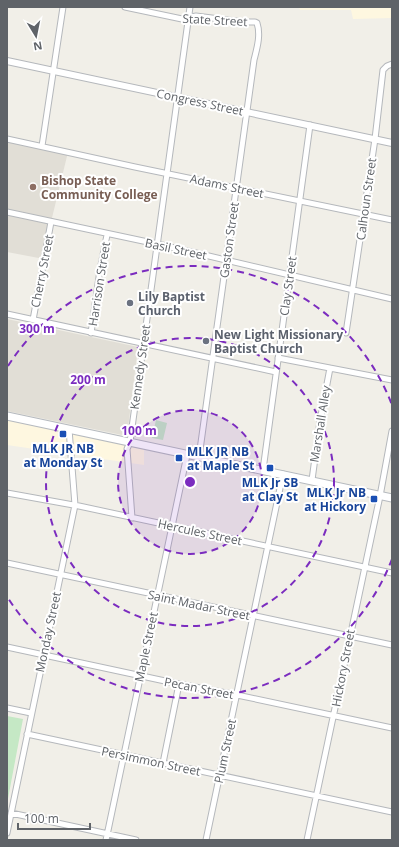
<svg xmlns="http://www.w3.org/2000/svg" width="399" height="847" font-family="'Open Sans',sans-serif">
	<rect width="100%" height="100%" fill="#f1efe8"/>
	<path fill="#fef7e0" d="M299 7H392V18L353 19 351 10H300Z
		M7 419 144 447V465L7 445Z"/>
	<path fill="#e1ded6" d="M7 139 68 152 51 222 44 259 7 252Z
		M7 319 138 347 127 436 7 411Z"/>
	<path fill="#c5e8c5" d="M156 420 167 423 163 440 152 438Z
		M7 716 23 719 7 804Z"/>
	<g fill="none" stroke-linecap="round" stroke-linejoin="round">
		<g stroke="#b5b8bc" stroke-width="7">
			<path id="minor" d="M125 7 182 19 196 16 243 22H255L257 23C261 35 257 48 254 60L199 457
				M7 139 135 167 392 220
				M42 146 63 7
				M7 212 162 245 392 299
				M7 314 276 372
				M33 320 51 222
				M91 333 100 270 107 235
				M346 333 375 139 383 70 387 66 392 64
				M278 358 392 380
				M263 470 310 125
				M312 480 320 421 330 368
				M7 493 79 506 392 573
				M132 518 127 449 130 442 190 7
				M7 563 392 645
				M7 647 179 684 237 695 392 728
				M7 708 31 713
				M27 734 392 812
				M163 763 179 684
				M11 813 136 840
				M7 833 75 505 69 429
				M106 840 187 455
				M206 840 283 474
				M307 840 380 496 392 431"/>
		</g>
		<g stroke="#b5b8bc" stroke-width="8">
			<path id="tertiary" d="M7 61 392 143"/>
		</g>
		<g stroke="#b6babf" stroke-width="9">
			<path id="secondary" d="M7 416 392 498"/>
		</g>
		<use href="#minor" stroke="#fff" stroke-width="5"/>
		<use href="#tertiary" stroke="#fff" stroke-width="6"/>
		<use href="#secondary" stroke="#fff" stroke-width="7"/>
	</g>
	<circle cx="190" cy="482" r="72" fill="#7b2cbf" fill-opacity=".12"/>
	<g fill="none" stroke="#7b2cbf" stroke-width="2" stroke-dasharray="7 5">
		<circle cx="190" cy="482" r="72"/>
		<circle cx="190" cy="482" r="144"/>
		<path d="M392 559A216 216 0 0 1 8 598M8 366A216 216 0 0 1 392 405"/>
	</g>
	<circle fill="#8d6e63" stroke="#fff" stroke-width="1.5" cx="33" cy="187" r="4"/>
	<g fill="#6b7280" stroke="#fff" stroke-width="1.5">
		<circle cx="130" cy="303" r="4"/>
		<circle cx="206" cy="341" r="4"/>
	</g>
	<g fill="#1a4fb4" stroke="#fff" stroke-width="1.5">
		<rect x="59" y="430" width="8" height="8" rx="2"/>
		<rect x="175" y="454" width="8" height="8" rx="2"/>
		<rect x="266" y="464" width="8" height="8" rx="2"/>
		<rect x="370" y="495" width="8" height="8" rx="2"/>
	</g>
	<g text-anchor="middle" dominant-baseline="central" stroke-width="4" stroke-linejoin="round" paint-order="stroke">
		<g font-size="12" fill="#5f6368" stroke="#fff">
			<text transform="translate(215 20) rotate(3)">State Street</text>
			<text transform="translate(200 102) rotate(12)">Congress Street</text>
			<text transform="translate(227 186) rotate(12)">Adams Street</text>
			<text transform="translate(366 199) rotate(-82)">Calhoun Street</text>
			<text transform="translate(229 240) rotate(-82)">Gaston Street</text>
			<text transform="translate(176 249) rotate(12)">Basil Street</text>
			<text transform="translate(42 271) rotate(-79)">Cherry Street</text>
			<text transform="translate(99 284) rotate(-81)">Harrison Street</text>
			<text transform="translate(288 286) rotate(-82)">Clay Street</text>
			<text transform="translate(140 367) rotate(-82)">Kennedy Street</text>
			<text transform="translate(320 424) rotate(-81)">Marshall Alley</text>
			<text transform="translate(200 532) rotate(12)">Hercules Street</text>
			<text transform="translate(199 605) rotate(12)">Saint Madar Street</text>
			<text transform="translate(48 632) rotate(-78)">Monday Street</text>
			<text transform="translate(146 647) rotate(-78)">Maple Street</text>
			<text transform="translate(343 668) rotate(-79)">Hickory Street</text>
			<text transform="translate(199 688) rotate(11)">Pecan Street</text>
			<text transform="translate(225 751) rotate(-78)">Plum Street</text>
			<text transform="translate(151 761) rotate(12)">Persimmon Street</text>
		</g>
		<g font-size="12" font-weight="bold" fill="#785e54" stroke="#fff" text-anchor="start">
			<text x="41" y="180">Bishop State<tspan x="41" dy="14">Community College</tspan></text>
		</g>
		<g font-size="12" font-weight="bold" fill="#5b616d" stroke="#fff" text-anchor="start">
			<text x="138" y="296">Lily Baptist<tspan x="138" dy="14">Church</tspan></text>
			<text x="214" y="334">New Light Missionary<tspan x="214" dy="14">Baptist Church</tspan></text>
		</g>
		<g font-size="12" font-weight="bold" fill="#164399" stroke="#fff">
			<text x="63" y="448">MLK JR NB<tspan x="63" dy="14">at Monday St</tspan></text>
			<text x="187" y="451" text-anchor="start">MLK JR NB<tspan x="187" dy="14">at Maple St</tspan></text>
			<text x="270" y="482">MLK Jr SB<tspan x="270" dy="14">at Clay St</tspan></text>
			<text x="366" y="492" text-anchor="end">MLK Jr NB<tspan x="366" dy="14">at Hickory</tspan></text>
		</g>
	</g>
	<circle cx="190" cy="482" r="6" fill="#7b2cbf" stroke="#fff" stroke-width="2"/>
	<g font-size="12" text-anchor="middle" font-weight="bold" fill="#7b2cbf" stroke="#fff" stroke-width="4" stroke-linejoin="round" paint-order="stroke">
		<text x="37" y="333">300 m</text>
		<text x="88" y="384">200 m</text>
		<text x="139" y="435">100 m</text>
	</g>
	<rect width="399" height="847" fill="none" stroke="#5f6368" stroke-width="16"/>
	<g transform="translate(36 36) rotate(170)" stroke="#ffffff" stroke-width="3" paint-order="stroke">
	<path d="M0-3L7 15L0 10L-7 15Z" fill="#5f6368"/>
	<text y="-6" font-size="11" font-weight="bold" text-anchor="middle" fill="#5f6368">N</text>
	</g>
	<path d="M18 823v6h72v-6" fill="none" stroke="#5f6368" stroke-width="2"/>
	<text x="24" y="823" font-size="12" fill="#5f6368" stroke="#ffffff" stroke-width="3" paint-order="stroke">100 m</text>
</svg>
